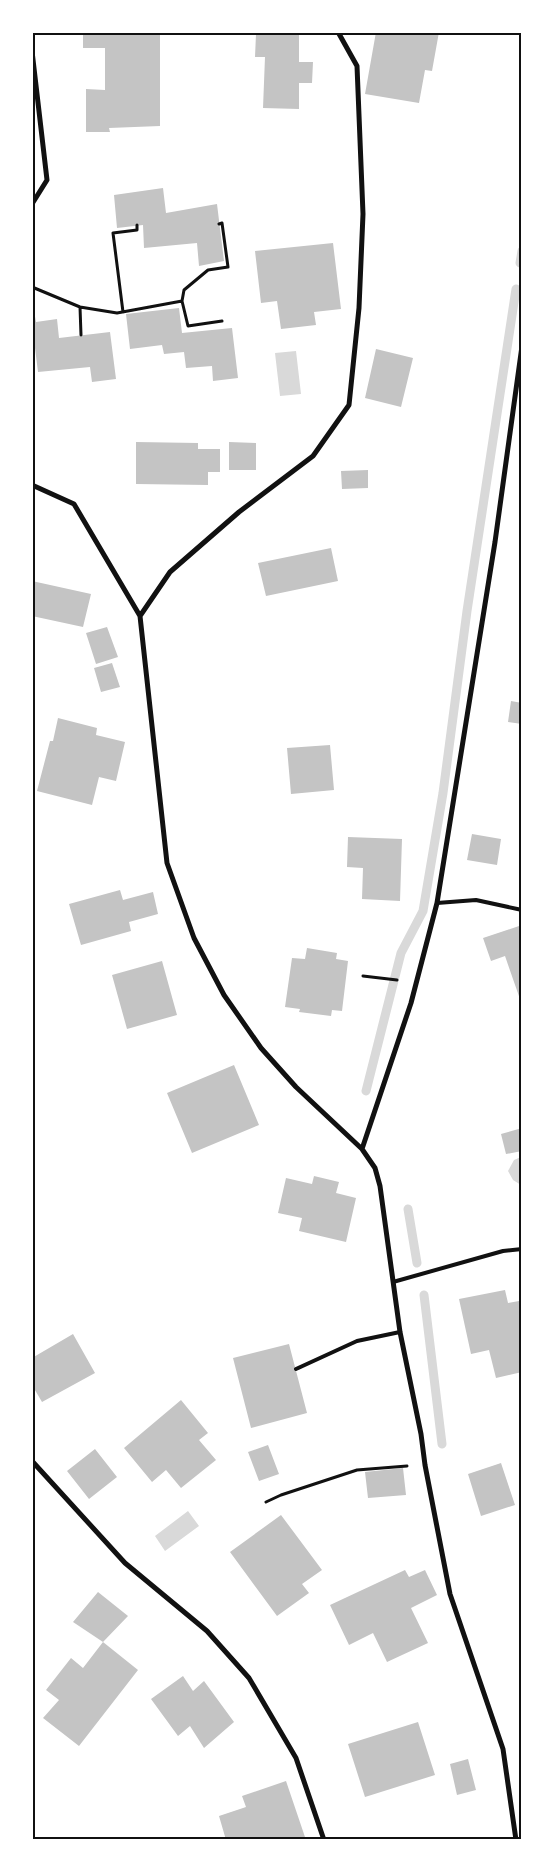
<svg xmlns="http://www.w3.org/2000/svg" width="554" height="1872" font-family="Helvetica,sans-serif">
	<rect width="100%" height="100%" fill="#fff"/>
	<path fill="#d9d9d9" d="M296 351 301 394 280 396 275 353Z
		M521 1157H522L521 1185 513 1180 508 1171 514 1160Z
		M188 1511 199 1526 165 1551 155 1536Z"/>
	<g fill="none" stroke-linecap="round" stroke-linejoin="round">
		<path stroke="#d9d9d9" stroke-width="9" d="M520 263 522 251
			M366 1091 401 953 423 911 443 793 467 611 516 289
			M408 1209 417 1263
			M424 1295 442 1444"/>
	</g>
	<path fill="#c4c4c4" d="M83 32H160V126L109 128 110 132H86V89L105 90V48H83Z
		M265 32H299V62H313L312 83H299V109L263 108 265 57H255L256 34H265Z
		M376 32H439L432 71 425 70 419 103 365 94Z
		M163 188 166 213 217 204 224 261 199 266 197 243 144 248 143 225 117 228 114 195Z
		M333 243 341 309 314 312 316 325 281 329 277 301 261 303 255 251Z
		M179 308 182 333 232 328 238 378 213 381 212 366 186 368 184 352 164 354 162 345 130 349 126 314Z
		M32 311H34L36 322 57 319 59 338 110 332 116 379 92 382 90 367 38 372 35 348H32Z
		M376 349 413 358 401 407 365 398Z
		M136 442 198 443V449H220V472H208V485L136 484Z
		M229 442 256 443V470H229Z
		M368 470V488L342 489 341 471Z
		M331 548 338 581 266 596 258 563Z
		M32 581 91 594 83 627 32 616Z
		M107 627 118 657 96 664 86 633Z
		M112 663 120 687 101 692 94 668Z
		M511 701 522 703V724L508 722Z
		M58 718 97 728 96 735 125 742 116 781 99 777 92 805 37 791 50 741H53Z
		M330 745 334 790 291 794 287 748Z
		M472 834 501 839 497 865 467 860Z
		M348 837 402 839 400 901 362 899 363 868 347 867Z
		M120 890 123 900 153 892 158 914 129 922 131 931 81 945 69 904Z
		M522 925V1002H521L505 956 491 961 483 938Z
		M307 948 337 953 336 959 348 961 342 1011 332 1010 331 1016 299 1012 300 1009 285 1007 292 958 305 959Z
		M162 961 177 1015 127 1029 112 975Z
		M234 1065 259 1125 192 1153 167 1093Z
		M522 1128V1151L506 1154 501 1134Z
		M314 1176 339 1182 336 1193 356 1198 346 1242 299 1231 302 1218 278 1213 286 1178 312 1184Z
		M505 1290 508 1303 519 1301 522 1315V1372L496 1378 489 1350 471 1354 459 1299Z
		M73 1334 95 1373 42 1402 32 1385V1358Z
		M289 1344 307 1413 251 1428 233 1358Z
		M181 1400 208 1433 199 1440 216 1460 181 1488 166 1470 152 1482 124 1448Z
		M268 1445 279 1474 259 1481 248 1452Z
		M95 1449 117 1477 89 1499 67 1471Z
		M501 1463 515 1505 481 1516 468 1474Z
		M403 1468 406 1495 368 1498 365 1472Z
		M281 1515 322 1570 302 1584 309 1593 277 1616 230 1552Z
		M405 1570 409 1577 425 1570 437 1595 411 1608 428 1643 387 1662 373 1633 349 1645 330 1605Z
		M98 1592 128 1616 103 1642 73 1622Z
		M103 1642 138 1670 79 1746 43 1718 59 1700 46 1690 71 1658 83 1668Z
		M183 1676 193 1691 204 1681 234 1722 204 1748 190 1726 178 1736 151 1699Z
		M418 1722 435 1775 365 1797 348 1744Z
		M468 1759 476 1790 457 1795 450 1764Z
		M286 1781 306 1840H226L219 1816 246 1807 242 1796Z"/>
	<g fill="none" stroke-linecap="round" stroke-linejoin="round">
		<path stroke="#111" stroke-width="3" d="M32 287 80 307 117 313 182 301 188 326 222 321
			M182 301 184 290 208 270 228 267 222 223 219 224
			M80 307 81 335
			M123 312 113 233 137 230V225
			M363 976 397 980
			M266 1502 281 1495 357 1470 407 1466"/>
		<path stroke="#111" stroke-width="4" d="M437 903 476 900 522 910
			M393 1282 503 1251 522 1249
			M296 1369 357 1341 400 1332"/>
		<path stroke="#111" stroke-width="5" d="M32 51 47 180 32 204
			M32 485 74 504 140 616 167 863 194 938 224 995 261 1048 296 1087 362 1149 375 1168 380 1186 400 1332 421 1434 425 1465 450 1594 503 1749 516 1840
			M140 616 170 572 239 512 313 456 349 405 359 308 363 214 357 66 338 32
			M362 1149 411 1003 437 903 495 542 522 346
			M32 1461 125 1563 207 1631 249 1678 296 1758 324 1840"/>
	</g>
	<rect width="554" height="1872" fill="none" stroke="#ffffff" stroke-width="68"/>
	<rect x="34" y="34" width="486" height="1804" fill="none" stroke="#111" stroke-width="2"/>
</svg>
